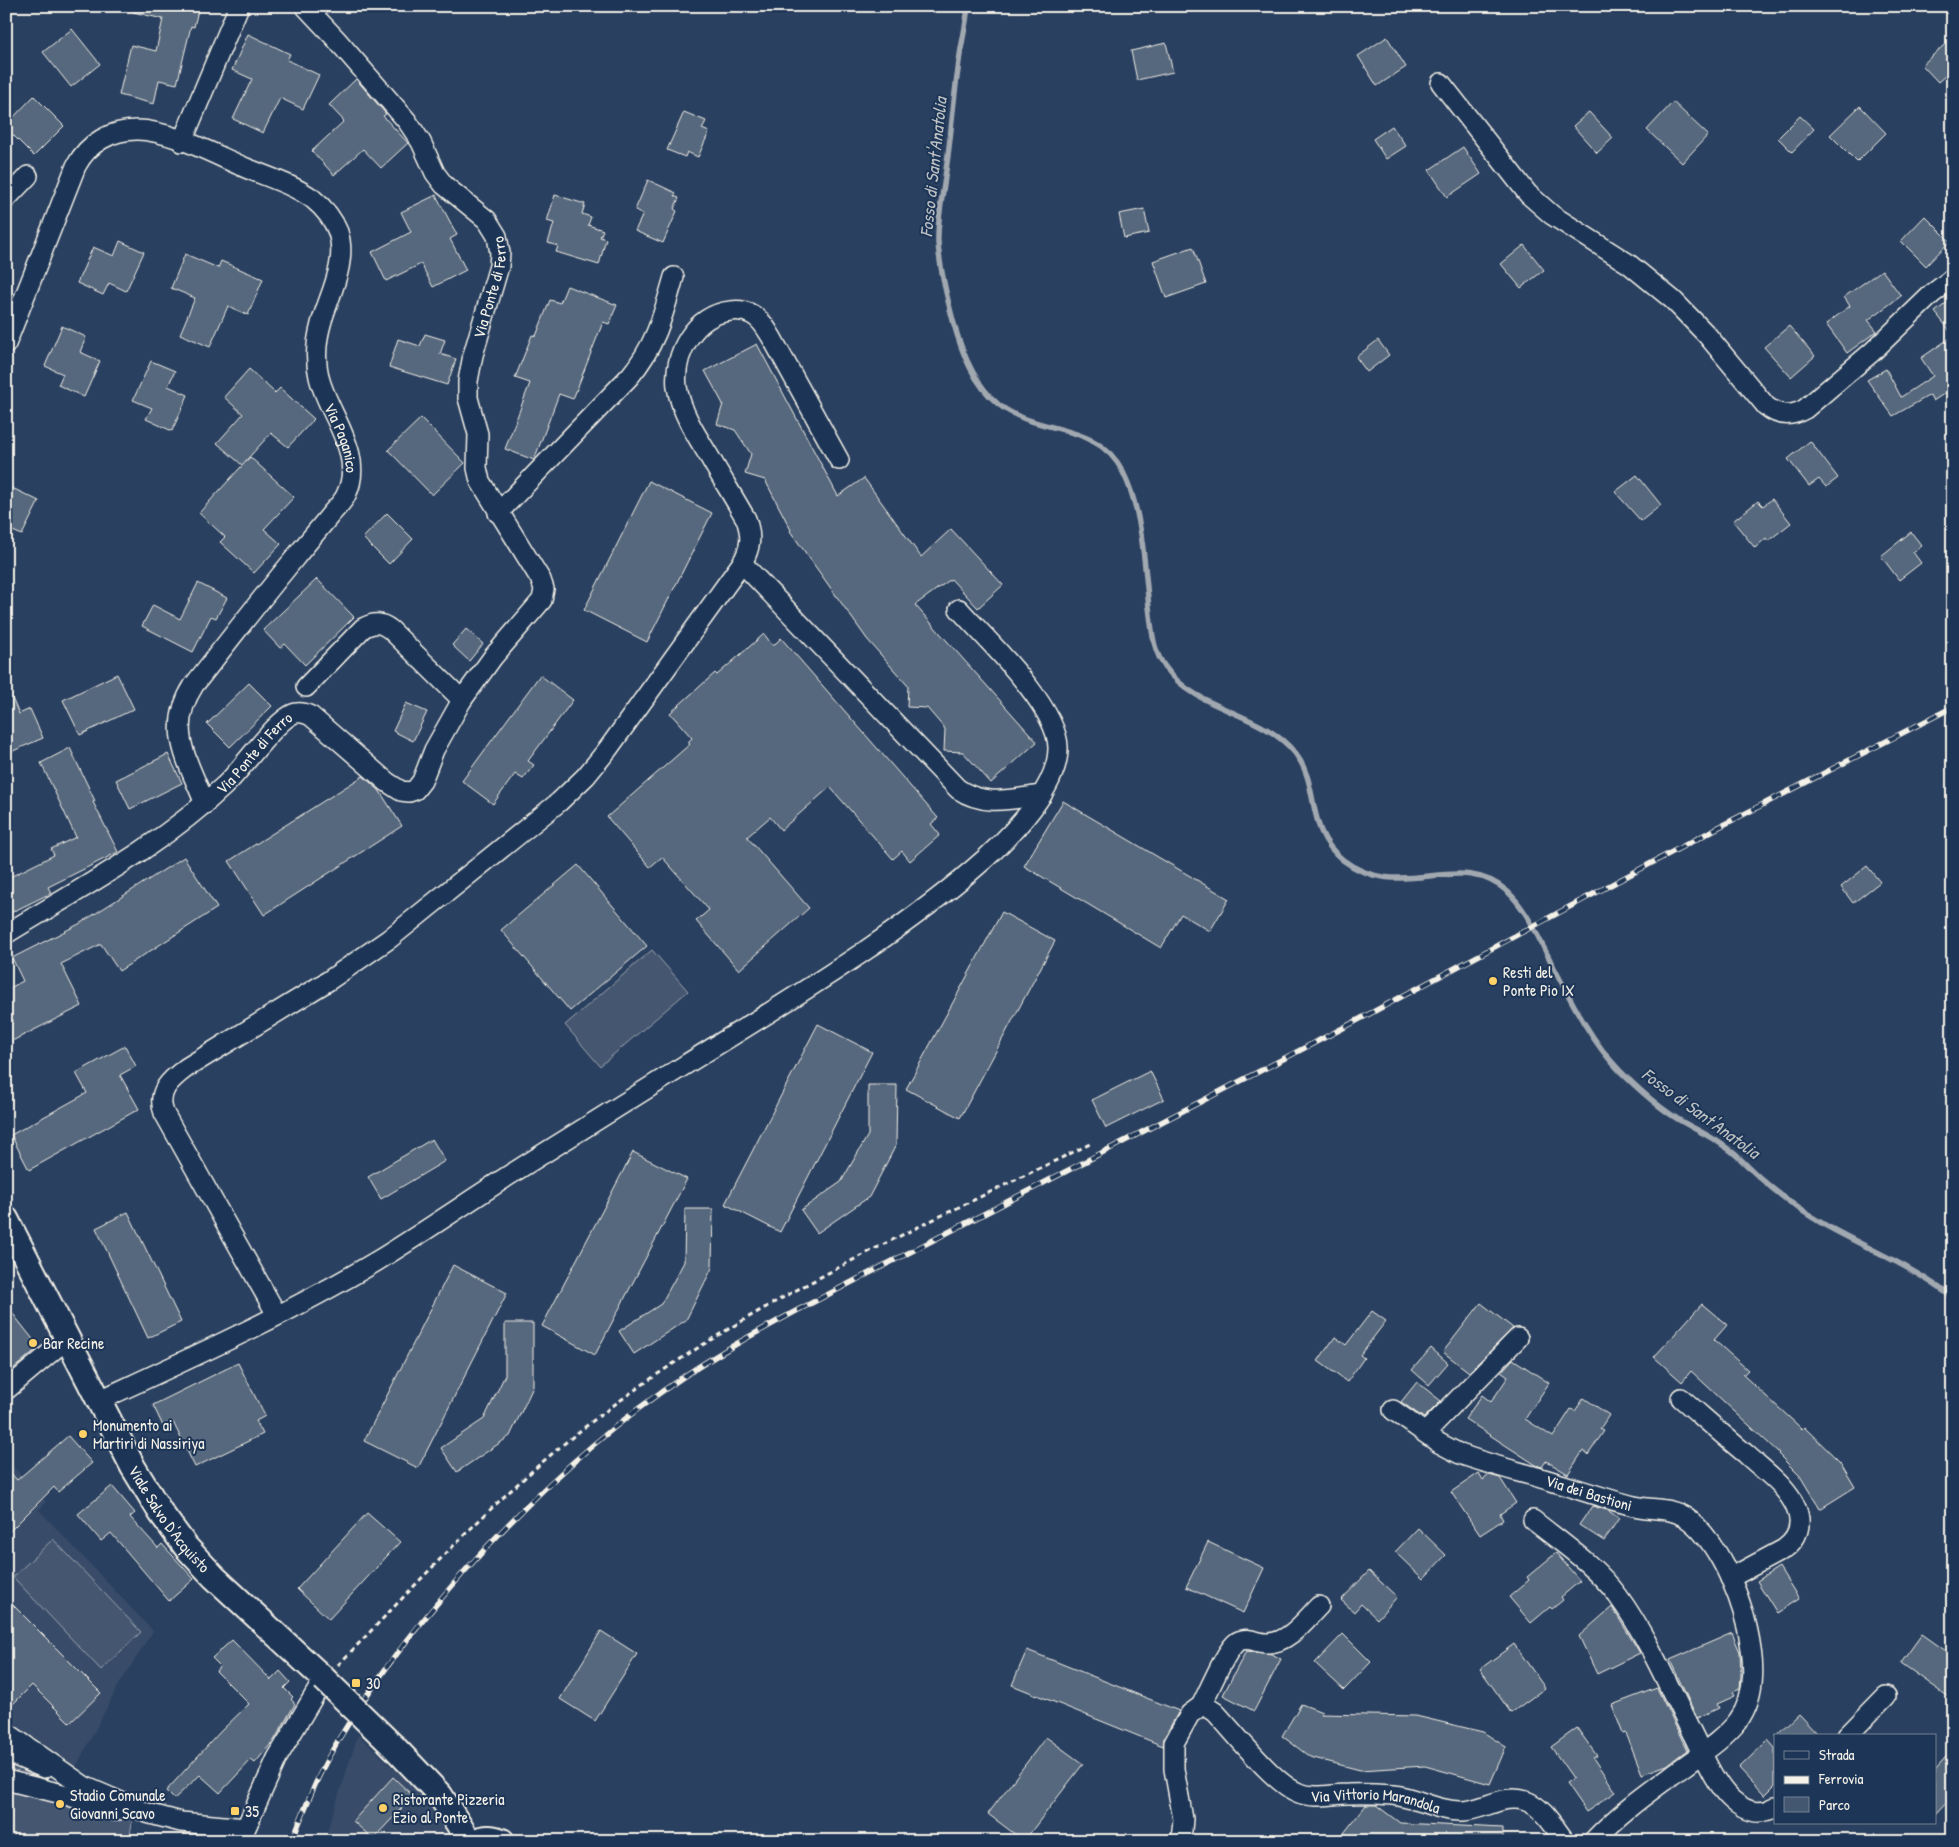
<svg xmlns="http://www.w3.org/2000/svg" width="1959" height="1847" font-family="'Patrick Hand',sans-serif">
	<rect width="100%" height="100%" fill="#2a4060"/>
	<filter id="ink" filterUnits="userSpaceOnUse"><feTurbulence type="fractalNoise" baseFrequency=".02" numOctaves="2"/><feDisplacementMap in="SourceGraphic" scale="10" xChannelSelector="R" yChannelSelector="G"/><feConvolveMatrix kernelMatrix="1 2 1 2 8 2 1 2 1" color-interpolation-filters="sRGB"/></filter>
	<g filter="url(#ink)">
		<path fill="#374c69" d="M6 1459 46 1502 39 1510 153 1631 117 1688 74 1771 6 1725Z
			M358 1735 472 1841H324Z"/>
		<path fill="#445771" stroke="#9ca4ac" d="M652 950 688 991 600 1066 565 1025Z
			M53 1539 141 1632 101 1670 13 1577Z
			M6 1761 133 1817 129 1841H6Z"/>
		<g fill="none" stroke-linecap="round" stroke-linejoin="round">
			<path stroke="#a1a8b0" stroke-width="5.5" d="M968 6C966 28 960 48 958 70 953 103 951 137 946 170 943 195 937 218 938 243 940 271 947 298 954 324 962 353 974 384 998 404 1038 436 1097 420 1123 472 1143 512 1144 563 1149 607 1152 628 1152 651 1166 668 1198 712 1261 711 1295 753 1321 786 1304 829 1343 860 1400 904 1460 848 1508 892 1526 909 1536 933 1547 954 1568 994 1588 1038 1620 1071 1637 1088 1656 1105 1676 1118 1692 1128 1709 1135 1724 1146 1737 1154 1747 1166 1758 1176 1779 1195 1801 1211 1825 1225 1868 1249 1914 1267 1953 1298"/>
		</g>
		<path fill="#56677d" stroke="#f4f1e8" d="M134 6H199L194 27 191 26 177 84 159 80 154 104 119 95 131 45 156 51 163 19 133 12Z
			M72 29 100 64 71 87 43 52Z
			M248 34 290 54 287 60 319 75 303 109 280 98 263 133 233 119 252 79 232 70Z
			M1387 37 1406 67 1377 86 1358 56Z
			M1953 37V69L1938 82 1922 65Z
			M1166 43 1173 72 1137 80 1131 51Z
			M356 79 386 114 383 116 408 143 381 168 363 149 334 175 312 151 344 121 329 105Z
			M34 96 64 126 34 156 6 128V125Z
			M1673 102 1708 135 1682 163 1647 130Z
			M1860 106 1886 133 1857 162 1830 135Z
			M684 112 706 121 702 129 709 132 698 157 687 152 685 157 667 150Z
			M1589 112 1613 138 1597 153 1573 126Z
			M1800 116 1814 129 1792 152 1778 138Z
			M1392 126 1406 146 1386 159 1373 139Z
			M1463 147 1481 174 1447 197 1429 170Z
			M648 180 676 193 674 196 679 198 674 209 677 211 663 243 635 231 643 214 635 210Z
			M436 195 457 235 450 239 466 270 433 287 421 264 386 281 372 252 411 232 401 212Z
			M555 195 585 204 582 214 591 217 588 225 603 230 600 237 606 239 599 265 556 252 558 246 548 243 554 223 547 221Z
			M1144 209 1149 233 1124 238 1119 214Z
			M1925 216 1950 241 1926 266 1901 241Z
			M120 241 144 252 126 291 109 283 103 295 77 283 93 247 114 256Z
			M1524 245 1544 270 1521 288 1501 264Z
			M1193 247 1206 284 1166 298 1153 261Z
			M185 254 218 268 221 261 263 279 248 315 228 306 210 347 180 334 195 298 171 288Z
			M1882 270 1901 296 1868 320 1877 331 1847 353 1826 324 1850 306 1844 297Z
			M567 286 617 305 609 324 603 322 573 399 559 394 534 460 505 449 530 383 515 378 532 335 536 336 550 300 560 303Z
			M1953 298V335L1935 312Z
			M62 326 86 337 80 352 100 361 84 397 58 385 63 374 45 366Z
			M1789 326 1815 356 1791 377 1764 347Z
			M425 334 445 340 440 354 456 359 447 385 389 367 398 339 420 346Z
			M1953 336V388L1933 401 1930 395 1893 416 1867 380 1886 369 1901 397 1933 376 1921 358Z
			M1378 340 1389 355 1367 372 1356 357Z
			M757 344 838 496 864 478 921 557 951 529 1003 585 978 608 951 579 915 605 1037 742 991 783 963 752 944 751 945 729 927 708 907 707 908 686 867 639 790 531 791 530 765 480 745 474 751 454 735 430 717 424 723 404 705 371Z
			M151 361 175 371 168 386 188 395 172 431 146 419 152 408 133 400Z
			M249 369 275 393 280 388 314 419 288 447 271 433 242 465 217 443 243 414 224 397Z
			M421 418 465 463 432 495 388 450Z
			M1810 441 1838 478 1826 487 1819 479 1809 486 1788 459Z
			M250 457 294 497 264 529 281 544 254 573 220 542 225 537 199 513Z
			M1637 475 1661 505 1641 521 1615 492Z
			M649 481 712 513 647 642 584 610Z
			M6 485 39 501 22 535 6 528Z
			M1772 499 1791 523 1768 541 1766 538 1755 548 1733 521 1758 501 1763 506Z
			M387 513 413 539 389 564 363 538Z
			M1911 532 1922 546 1913 552 1921 563 1899 580 1881 556Z
			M317 579 354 617 305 665 285 644 280 648 263 630Z
			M198 583 227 598 216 618 211 616 193 652 142 626 153 605 180 619Z
			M466 629 483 644 469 661 452 645Z
			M764 634 773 646 781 638 938 818 931 824 940 835 910 861 902 851 893 859 830 787 781 830 770 817 747 837 809 908 739 970 696 921 709 910 662 857 650 867 607 817 690 744 688 742 692 738 670 713 715 673 717 675Z
			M117 674 134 709 80 735 63 700Z
			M540 675 573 700 528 761 534 765 523 779 515 774 493 804 462 781Z
			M249 683 272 706 230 747 207 724Z
			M6 685 19 714 30 709 43 738 6 754Z
			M406 703 427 712 413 741 393 731Z
			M70 748 95 801 93 802 118 852 48 887 51 893 6 915V879L54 855 51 849 76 837 41 763Z
			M168 754 182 783 130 809 116 780Z
			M363 776 379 790 402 826 264 915 229 861Z
			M1063 801 1229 899 1210 931 1181 914 1161 948 1024 866Z
			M184 857 217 908 119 971 101 944 61 964 82 1006 6 1044V990L23 981 12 958 79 924Z
			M578 865 647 946 570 1011 501 930Z
			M1867 866 1880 882 1853 903 1841 887Z
			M1002 912 1055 941 960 1118 906 1089Z
			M818 1024 872 1052 780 1232 725 1204Z
			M125 1046 136 1066 120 1075 139 1109 29 1170 11 1135 87 1093 76 1073Z
			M1150 1071 1164 1099 1106 1128 1092 1100Z
			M868 1085H897L896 1145 869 1197 817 1233 801 1210 841 1182 868 1135Z
			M432 1139 445 1161 381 1199 368 1177Z
			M633 1152 687 1179 595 1355 542 1326Z
			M685 1209H713L712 1268 686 1320 634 1354 619 1331 661 1304 684 1262Z
			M128 1212 181 1322 148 1338 96 1228Z
			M453 1265 507 1293 418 1468 364 1441Z
			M1481 1303 1513 1328 1469 1372 1443 1352Z
			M1702 1304 1727 1325 1714 1340 1748 1370 1743 1375 1802 1429 1804 1427 1840 1462 1855 1487 1820 1509 1800 1476 1778 1454 1779 1453 1721 1399 1691 1371 1682 1382 1654 1357Z
			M6 1305 39 1347 6 1375Z
			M1372 1311 1386 1321 1360 1355 1364 1358 1347 1382 1318 1361 1335 1337 1346 1345Z
			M505 1323H533V1387L510 1436 457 1472 441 1448 484 1419 505 1375Z
			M1431 1348 1448 1363 1429 1385 1412 1370Z
			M1513 1359 1549 1383 1525 1419 1553 1437 1571 1409 1575 1411 1584 1398 1609 1415 1600 1429 1604 1431 1588 1455 1583 1451 1568 1474 1546 1461 1542 1467 1536 1465 1465 1419 1482 1395 1491 1402 1508 1377 1501 1372Z
			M238 1363 265 1416 256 1421 263 1434 195 1467 173 1422 163 1426 153 1405Z
			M1417 1382 1441 1401 1424 1418 1401 1402Z
			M68 1436 92 1463 58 1492 54 1487 6 1535V1468L17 1480Z
			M1479 1473 1483 1480 1489 1475 1500 1478 1516 1503 1500 1514 1503 1520 1480 1535 1451 1492Z
			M112 1486 135 1513 130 1517 158 1548 162 1544 194 1579 169 1601 111 1533 101 1541 78 1514Z
			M1592 1506 1607 1510 1619 1518 1604 1541 1579 1525Z
			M367 1513 400 1542 329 1619 297 1589Z
			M1418 1528 1446 1555 1423 1579 1395 1552Z
			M1208 1542 1264 1568 1243 1613 1186 1587Z
			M1556 1553 1580 1581 1561 1597 1563 1600 1552 1609 1550 1607 1531 1623 1509 1597 1529 1580 1527 1577Z
			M1779 1567 1799 1599 1777 1613 1757 1581Z
			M1369 1571 1397 1597 1377 1619 1361 1604 1354 1612 1341 1600Z
			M6 1598 101 1693 70 1723 32 1685 6 1711Z
			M1612 1607 1640 1653 1597 1674 1579 1636Z
			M601 1631 637 1654 595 1721 560 1699Z
			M1732 1633 1740 1652 1741 1675 1740 1689 1733 1692 1735 1696 1717 1704 1719 1708 1697 1718 1670 1660Z
			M1343 1634 1371 1662 1344 1690 1315 1663Z
			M1922 1634 1953 1656V1700L1901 1663Z
			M232 1640 271 1680 280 1671 290 1682 284 1688 293 1697 291 1699 295 1704 275 1739 255 1763 251 1760 220 1793 200 1775 174 1799 166 1791 220 1732 249 1704 216 1671 220 1666 212 1658Z
			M1514 1644 1545 1688 1511 1713 1480 1669Z
			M1027 1650 1179 1711 1164 1738 1163 1746 1012 1685Z
			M1246 1651 1272 1654 1281 1659 1254 1711 1223 1695Z
			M1657 1688 1687 1750 1667 1765 1642 1774 1626 1733 1623 1734 1612 1705Z
			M1301 1704 1322 1712 1320 1714 1416 1716 1483 1732 1506 1747 1490 1784 1425 1766 1360 1770 1310 1757 1282 1736Z
			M1798 1714 1819 1736H1775Z
			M1577 1728 1597 1756 1593 1758 1616 1792 1586 1812 1566 1783 1573 1778 1551 1747Z
			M1046 1737 1083 1764 1024 1841 988 1814Z
			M1768 1740 1775 1748V1786L1765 1796 1739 1768Z
			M1953 1749V1795L1935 1814V1769Z
			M393 1777 413 1796 373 1839 353 1821Z
			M1366 1805H1376L1400 1823 1503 1828V1841H1355L1344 1833Z"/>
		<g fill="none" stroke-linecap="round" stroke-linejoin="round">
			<g stroke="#f4f1e8" stroke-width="22">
				<g id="minor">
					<path d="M1441 83 1528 194 1552 215 1629 264 1673 300 1707 335 1766 406C1778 416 1791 417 1805 409L1872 352 1932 294 1953 278"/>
					<path d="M182 142 239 6"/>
					<path d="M6 199 28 176"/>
					<path id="s1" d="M6 344 76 166C88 143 111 130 137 130 170 130 215 155 246 168 268 177 294 185 313 199 324 208 333 219 338 232 348 263 329 295 321 324 316 342 315 360 319 377 328 415 366 454 346 495 343 502 336 508 331 514 319 529 306 544 294 559 260 600 227 643 194 685 165 730 188 760 205 804"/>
					<path d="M839 460 772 338C767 330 762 320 753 315 746 311 738 310 731 311 695 314 673 354 677 387 681 412 696 435 709 456 721 477 734 498 746 519 752 536 751 548 742 563L958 789C985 807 1012 799 1042 795"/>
					<path d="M498 513 630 376C656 345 663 315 674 277"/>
					<path d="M306 687 363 628C374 622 381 622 391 630L462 700"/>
					<path id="s2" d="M6 934C81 888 161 846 225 785 242 770 277 717 296 713 302 712 307 714 311 716L387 782 401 791 409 792 415 790 422 781 434 750 462 700 493 657 542 600 544 589 541 580 480 481 477 468 478 434 468 398V381L473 355 499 266 500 253 497 236 487 220 444 185 435 173 421 142 407 121 336 39 305 6"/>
					<path d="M277 1315 164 1113C156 1092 170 1080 186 1068L328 981 389 939 559 802 586 776 608 749 742 563"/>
					<path d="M6 1390 68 1338"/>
					<path d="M1681 1398C1703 1417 1724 1436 1746 1454 1763 1470 1787 1486 1796 1508 1803 1524 1798 1539 1784 1549L1730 1578"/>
					<path d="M100 1400C193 1357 288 1314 377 1261 429 1229 479 1194 530 1162 582 1129 634 1097 685 1065 787 1001 896 938 986 858 1013 833 1059 787 1058 747 1057 706 986 639 959 609"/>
					<path id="s3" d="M1393 1410 1439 1443 1460 1454C1490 1465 1521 1472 1551 1481 1578 1489 1606 1499 1634 1506 1651 1510 1670 1507 1685 1517 1716 1537 1739 1592 1747 1627 1754 1658 1758 1693 1738 1721 1723 1740 1702 1753 1683 1767 1652 1790 1620 1812 1593 1841"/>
					<path d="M1425 1433 1518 1338"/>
					<path d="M1533 1520C1563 1544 1595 1565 1618 1596 1649 1639 1670 1690 1694 1737 1704 1757 1714 1783 1731 1799 1744 1811 1759 1817 1775 1807"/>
					<path d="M1201 1706C1208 1693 1226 1649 1237 1642 1248 1636 1256 1643 1267 1643 1288 1644 1306 1619 1319 1606"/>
					<path d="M6 1732 84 1786 147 1813 181 1822 245 1828"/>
					<path d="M1847 1736 1886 1696"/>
					<path d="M6 1752 44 1768"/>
					<path d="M6 1780 66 1795 116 1811"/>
					<path d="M240 1841 277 1758 324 1679"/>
					<path id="s4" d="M1181 1841 1183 1819 1174 1769V1743L1190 1714 1201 1706 1207 1707 1215 1712C1235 1733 1274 1784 1299 1793 1315 1799 1332 1794 1348 1794 1363 1793 1379 1794 1394 1795 1418 1798 1439 1812 1463 1811 1484 1810 1505 1793 1526 1801 1543 1807 1554 1827 1565 1841"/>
				</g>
			</g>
			<g stroke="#f4f1e8" stroke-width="28">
				<g id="major">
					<path id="s5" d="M6 1219 133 1467 161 1513 186 1547 214 1577 324 1679"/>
					<path d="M394 1747 440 1795 469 1841"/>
					<path d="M475 1841C485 1837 492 1837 502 1841"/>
				</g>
			</g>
			<path stroke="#f4f1e8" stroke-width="3" stroke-dasharray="5 4" stroke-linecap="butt" d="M338 1665C418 1583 495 1497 585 1427 738 1307 917 1228 1090 1144"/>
			<use href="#minor" stroke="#1d3557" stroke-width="19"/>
			<use href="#major" stroke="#1d3557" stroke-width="24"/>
			<g stroke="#f4f1e8" stroke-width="5.5">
				<path id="rail" d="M292 1841C303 1813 314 1784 328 1758 365 1691 413 1630 464 1572 529 1499 602 1431 683 1377 720 1352 759 1331 798 1310L1343 1028 1719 827 1953 707"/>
			</g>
			<use href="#rail" stroke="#1d3557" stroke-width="4" stroke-dasharray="11" stroke-linecap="butt"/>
			<g stroke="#f4f1e8" stroke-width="28" stroke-linecap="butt">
				<path id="major-bridge" d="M324 1679 394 1747"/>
			</g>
			<use href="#major-bridge" stroke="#1d3557" stroke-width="24"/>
		</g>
	</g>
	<g fill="#ffd166" stroke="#1d3557" stroke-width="2">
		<circle cx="1493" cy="981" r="5"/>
		<circle cx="33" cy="1343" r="5"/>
		<circle cx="83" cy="1434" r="5"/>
		<rect x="351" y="1678" width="10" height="10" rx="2.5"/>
		<circle cx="60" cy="1804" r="5"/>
		<circle cx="383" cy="1808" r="5"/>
		<rect x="230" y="1806" width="10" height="10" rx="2.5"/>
	</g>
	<g text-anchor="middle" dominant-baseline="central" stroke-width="4" stroke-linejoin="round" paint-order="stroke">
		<g font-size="16" fill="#f4f1e8" stroke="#1d3557">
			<text stroke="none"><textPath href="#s2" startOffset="1080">Via Ponte di Ferro</textPath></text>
			<text stroke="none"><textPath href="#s1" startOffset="712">Via Paganico</textPath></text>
			<text stroke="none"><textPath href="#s2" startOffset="309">Via Ponte di Ferro</textPath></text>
			<text stroke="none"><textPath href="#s3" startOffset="215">Via dei Bastioni</textPath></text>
			<text stroke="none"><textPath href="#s5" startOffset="342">Viale Salvo D'Acquisto</textPath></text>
			<text stroke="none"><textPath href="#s4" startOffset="356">Via Vittorio Marandola</textPath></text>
		</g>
		<g font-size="16" fill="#f4f1e8" stroke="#1d3557" text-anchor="start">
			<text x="1503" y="972">Resti del<tspan x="1503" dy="18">Ponte Pio IX</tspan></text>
			<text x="43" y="1343">Bar Recine</text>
			<text x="93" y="1425">Monumento ai<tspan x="93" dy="18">Martiri di Nassiriya</tspan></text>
			<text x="366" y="1683">30</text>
			<text x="70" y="1795">Stadio Comunale<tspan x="70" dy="18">Giovanni Scavo</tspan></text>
			<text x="393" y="1799">Ristorante Pizzeria<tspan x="393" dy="18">Ezio al Ponte</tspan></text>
			<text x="245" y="1811">35</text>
		</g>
		<g font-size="18" font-style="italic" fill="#bdc1c2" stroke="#1d3557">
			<text transform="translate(933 167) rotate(-84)">Fosso di Sant'Anatolia</text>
			<text transform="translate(1701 1113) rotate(36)">Fosso di Sant'Anatolia</text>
		</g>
	</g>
	<rect width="1959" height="1847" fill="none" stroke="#1d3557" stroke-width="25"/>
	<rect x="12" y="12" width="1934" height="1822" fill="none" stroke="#f4f1e8" stroke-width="2" filter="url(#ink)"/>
	<rect x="1774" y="1734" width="162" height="90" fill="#1d3557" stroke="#738091"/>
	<rect x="1784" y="1751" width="25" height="8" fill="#1d3557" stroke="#738091"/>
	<text x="1819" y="1760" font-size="15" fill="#f4f1e8">Strada</text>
	<rect x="1784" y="1776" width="25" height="8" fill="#f4f1e8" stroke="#738091"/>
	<text x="1819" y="1784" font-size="15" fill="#f4f1e8">Ferrovia</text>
	<rect x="1784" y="1797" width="25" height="15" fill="#445771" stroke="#738091"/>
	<text x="1819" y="1810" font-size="15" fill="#f4f1e8">Parco</text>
</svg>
